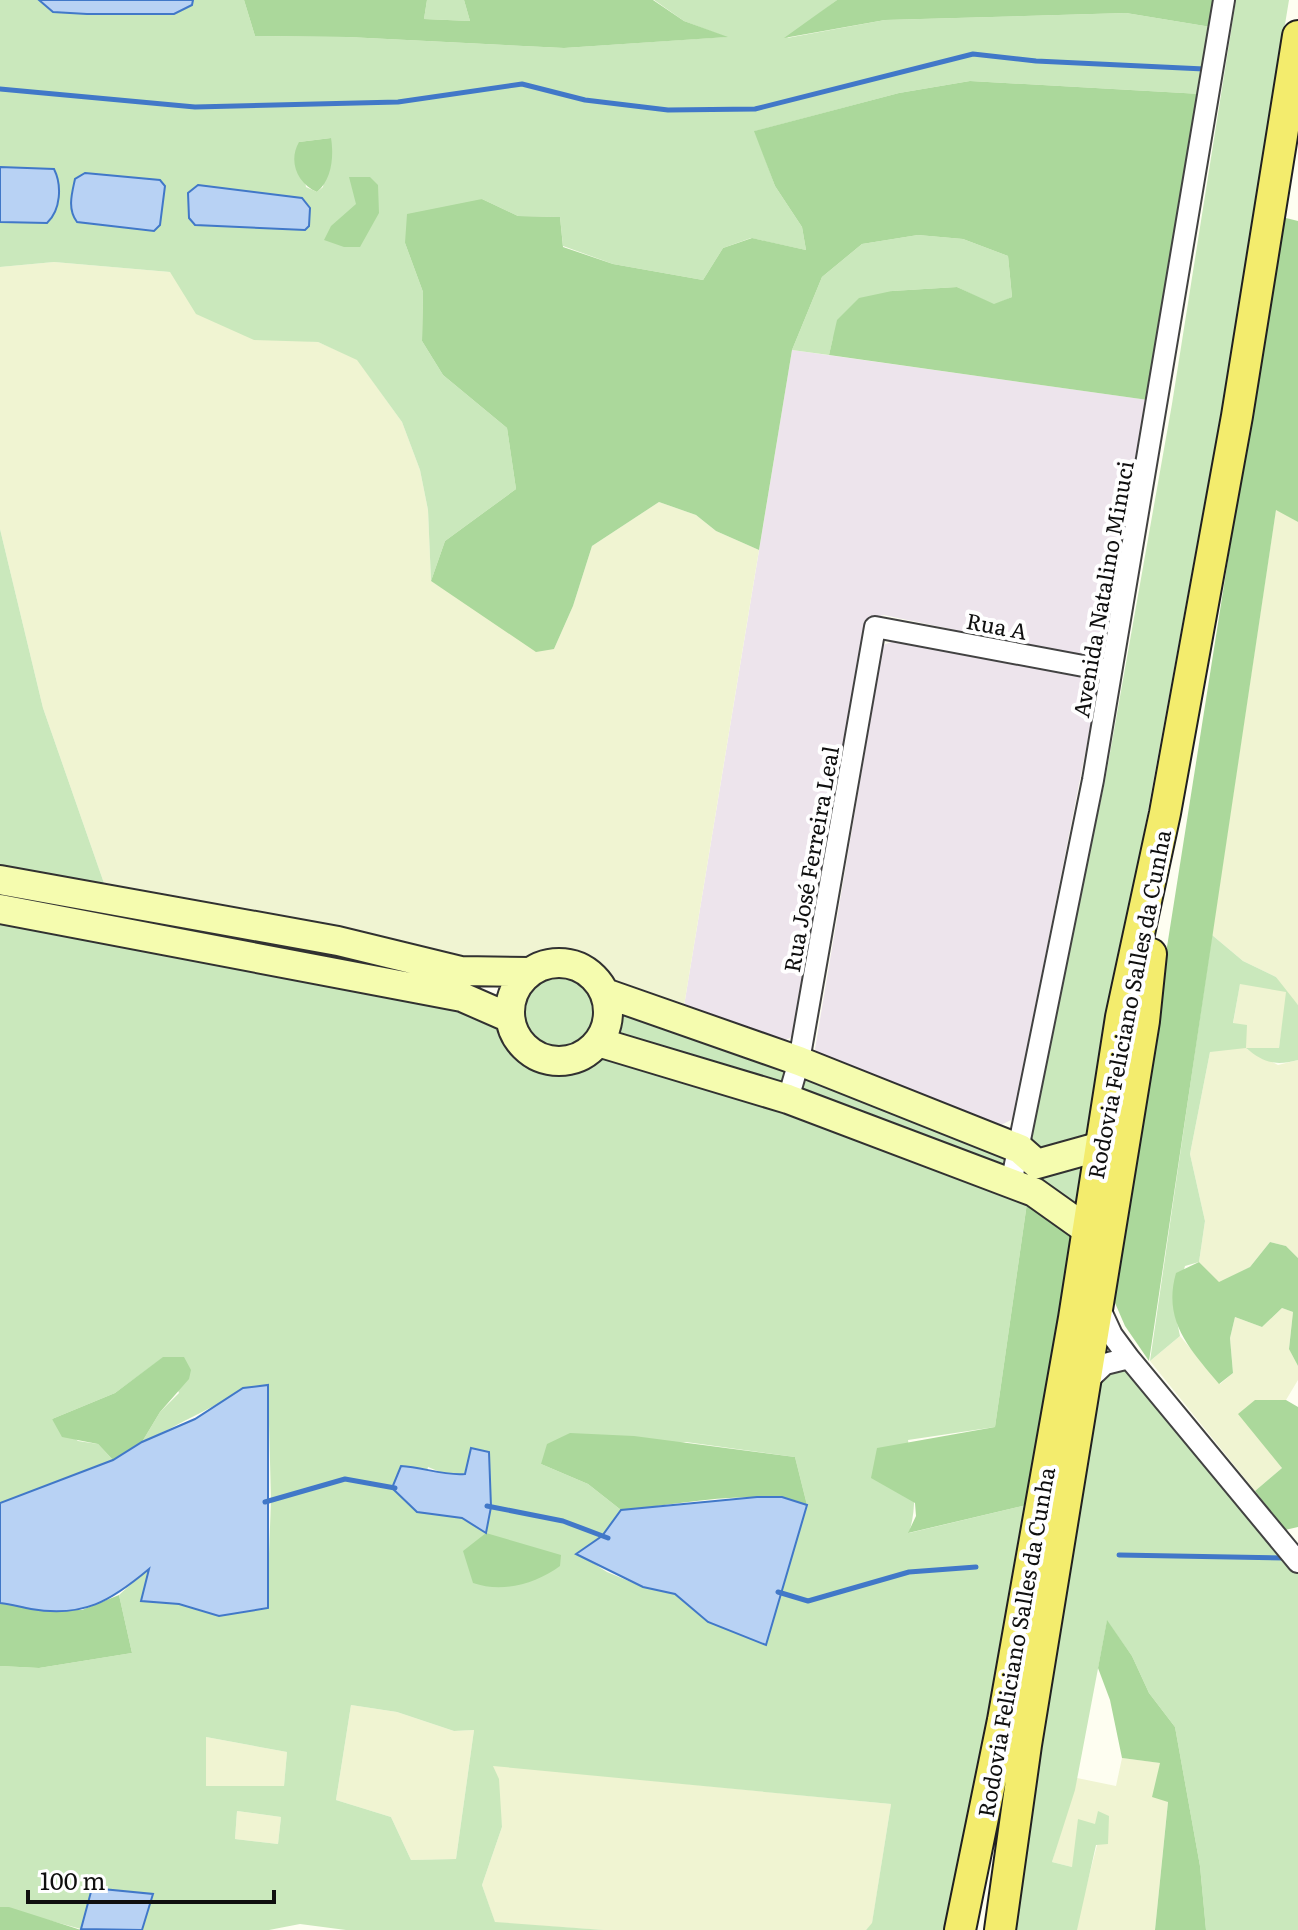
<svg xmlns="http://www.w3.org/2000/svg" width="1298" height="1930" font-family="Literata,serif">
	<rect width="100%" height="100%" fill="#fefef1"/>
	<path fill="#ede4ec" d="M792 350 1148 400 1101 652 1088 658 884 615 865 620 794 1036 783 1041 683 1012Z
		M894 641 1090 675 1098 688 1013 1119 999 1126 821 1065 815 1049 883 645Z"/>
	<path fill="#f0f4d2" d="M54 262 170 272 296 340 318 342 357 359 402 422 420 470 428 510 431 581 480 612 554 649 573 606 592 546 659 502 696 515 716 531 759 550 683 1012 605 984 589 967 568 958 492 967 106 889 43 708 0 529V267Z
		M1276 509 1298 522V1005L1287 993 1279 1048 1247 1049 1278 1065 1298 1060V1258L1286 1246 1270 1242 1250 1267 1219 1283 1199 1262 1205 1221 1190 1154 1210 1052 1233 1024 1240 983 1285 991 1276 977 1243 961 1212 935Z
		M1282 1308 1293 1312 1289 1348 1298 1366V1380L1286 1400 1255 1401 1282 1468 1255 1491 1150 1361 1180 1336 1220 1384 1233 1373 1230 1338 1235 1317 1262 1327Z
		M351 1705 397 1712 454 1731 474 1730 456 1859 411 1860 391 1817 336 1800Z
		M206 1737 287 1752 284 1786H206Z
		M1122 1758 1161 1763 1168 1801 1155 1930H1075L1097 1845 1095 1824 1072 1867 1052 1862 1077 1778 1116 1786Z
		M492 1765 891 1804 872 1924 866 1930H604L495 1923 482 1885 502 1827Z
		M237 1811 281 1817 278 1844 235 1839Z"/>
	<path fill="#cae8bc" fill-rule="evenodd" d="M0 0H39L54 12 87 14 192 5 193 0H244L255 36 348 37 564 48 726 37 684 21 654 0H837L787 38 885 20 1126 13 1211 27 1201 94 970 81 899 93 755 131 775 186 802 227 806 250 751 238 723 248 703 280 613 264 563 246 560 217 518 216 482 199 405 243 423 292 422 341 443 375 507 428 516 489 445 541 431 581 428 510 420 470 402 422 357 360 318 342 254 340 196 314 170 272 54 262 0 267V222L47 223 53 169 0 167ZM331 138 323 187 317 192 306 187 299 142Z
		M427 0H464L470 21 424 19Z
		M1236 0H1289L1221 413 1087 1142 1052 1156 1026 1146 1105 781 1172 404Z
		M918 235 963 239 1008 256 1012 297 994 305 957 287 892 291 833 338 829 355 792 350 822 277 862 244Z
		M0 529 43 708 106 889 0 871Z
		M0 913 222 955 507 1021C520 1064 566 1079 600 1047L787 1107 1027 1203 995 1427 908 1440C912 1473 919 1501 909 1533L1031 1504 949 1930H866L872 1923 891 1804 493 1766 499 1779 502 1827 482 1885 495 1922 604 1930H346L300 1924 269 1930H142L153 1895 92 1888 81 1929 0 1907V1666L39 1668 132 1653 119 1595 150 1567 142 1601 179 1604 219 1616 267 1608 271 1500 268 1385C223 1397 185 1423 142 1442L160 1412 179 1393 164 1357 115 1393 52 1419 78 1441 98 1444 113 1460 0 1503ZM686 1442 795 1457 807 1505 766 1645 708 1622 675 1594 643 1587 607 1572 577 1553 602 1536 621 1510 588 1484 541 1464ZM428 1467 450 1476 465 1474 487 1533 462 1518 418 1512ZM351 1705 397 1712 454 1731 474 1730 456 1859 411 1860 391 1817 336 1800ZM206 1737 287 1752 284 1786H206ZM237 1811 281 1817 278 1844 235 1839Z
		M1212 935 1243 961 1276 977 1298 1005V1060C1275 1066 1264 1063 1246 1048L1210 1052 1190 1154 1205 1221 1199 1262 1185 1266 1174 1307 1180 1336 1150 1361ZM1240 984 1286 992 1279 1048H1246L1247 1025 1233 1023Z
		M514 1011a45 45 0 1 1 90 0a45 45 0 1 1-90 0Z
		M613 1006 794 1062 786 1090 608 1033Z
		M800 1067 1011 1150 1008 1174 796 1098Z
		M1088 1154 1078 1217 1016 1184 1021 1157Z
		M1110 1371H1126L1298 1573V1930H1206L1200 1866 1175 1727 1149 1693 1132 1656 1107 1621 1075 1790 1052 1862 1072 1867 1078 1819 1095 1824 1098 1811 1109 1816 1108 1844 1096 1845 1077 1930H1014L1037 1742 1098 1384Z"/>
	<path fill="#abd89b" d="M244 0H427L424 19 470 21 464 0H653L684 21 728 37 564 48 348 37 255 36Z
		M837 0H1216L1211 27 1126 13 885 20 784 38Z
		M970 81 1201 94 1148 400 829 355 837 320 859 298 892 291 957 287 994 304 1012 297 1008 256 963 239 918 235 862 244 822 277 792 350 759 550 716 531 696 515 659 502 592 546 573 606 554 649 536 652 431 581 445 541 516 489 507 428 443 375 422 341 423 292 405 243 407 214 482 199 518 216 560 217 563 247 613 264 703 280 723 248 752 238 806 250 802 227 775 186 754 131 899 93Z
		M331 138C334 156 332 180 317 192 297 183 288 161 299 142Z
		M349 177H370L378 185 379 213 360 247H344L324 240 331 226 356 204Z
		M1282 217 1298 221V522L1276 510 1149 1361 1125 1326 1112 1296Z
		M1027 1203 1069 1233 1072 1246 1031 1504 908 1533 916 1516 915 1503 871 1478 877 1448 995 1427Z
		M1270 1242 1286 1246 1298 1258V1366L1289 1349 1293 1312 1282 1308 1262 1327 1235 1317 1230 1338 1233 1373 1219 1384C1191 1350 1162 1322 1176 1273L1199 1262 1219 1282 1250 1267Z
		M163 1357H184L191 1370 189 1379 160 1412 142 1442 113 1460 98 1444 62 1437 52 1419 115 1393Z
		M1255 1400H1286L1298 1407V1527L1285 1530 1255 1491 1282 1468 1238 1414Z
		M570 1433 634 1436 795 1457 807 1505C752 1487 679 1505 621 1510L588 1484 541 1464 547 1444Z
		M486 1533 561 1555 560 1566C536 1584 502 1593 473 1583L463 1551Z
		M119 1595 132 1653 39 1668 0 1666V1603L32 1609 82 1610Z
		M1107 1620 1132 1656 1149 1693 1175 1727 1200 1866 1206 1930H1155L1168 1802 1152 1797 1160 1763 1122 1758 1110 1700 1098 1668Z
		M0 1907H9L81 1930H0Z"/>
	<path fill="#b8d2f4" stroke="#4178c8" stroke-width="2" d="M39 0H193L192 5 174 14H87L53 12Z
		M0 167 54 169C62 185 61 210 47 223L0 222Z
		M85 173 160 180 165 186 160 225 154 231 77 222C67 209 72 193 75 179Z
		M198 185 302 198 310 208 309 226 305 230 195 225 189 218 188 193Z
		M268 1385V1608L219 1616 179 1604 141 1601 149 1569C111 1601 83 1618 31 1609 20 1607 11 1604 0 1603V1503L113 1460 142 1442 195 1419 243 1388Z
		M471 1448 489 1452 491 1507 486 1533 462 1518 417 1512 392 1488 401 1466C423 1467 443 1476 465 1474Z
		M757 1497H782L807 1505 766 1645 708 1622 675 1594 643 1587 576 1554 602 1536 621 1510Z
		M92 1888 153 1894 142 1930 81 1929Z"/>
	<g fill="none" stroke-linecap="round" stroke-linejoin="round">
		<path stroke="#4178c8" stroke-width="5" d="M0 89 195 107 398 102 522 84 585 100 668 110 755 109 973 54 1036 61 1204 69
			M265 1502 345 1479 395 1488
			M487 1506 563 1521 608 1538
			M1119 1555 1285 1558
			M778 1592 808 1601 909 1572 976 1567"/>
		<g stroke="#424242" stroke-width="24">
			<path id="street" d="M788 1099 799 1061 875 627 1110 671
				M1011 1184 1093 780 1224 0
				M1100 1309 1112 1335 1129 1358 1298 1562
				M1088 1380 1105 1364 1129 1358"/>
		</g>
		<g stroke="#313131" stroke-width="32">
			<path id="secondary" d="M0 880 338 941 461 971 530 972
				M0 909 462 997 510 1018
				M510 1012a49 49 0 1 1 98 0a49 49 0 1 1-98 0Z
				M605 993 799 1061 1020 1149 1037 1164 1098 1147
				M598 1042 788 1099 1034 1192 1086 1229"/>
		</g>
		<g stroke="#202020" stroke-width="34">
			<path id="primary" d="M960 1930 1003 1720 1074 1318 1121 1017 1165 813 1237 416 1298 36
				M1000 1930 1026 1745 1144 1021 1151 954"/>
		</g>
		<use href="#street" stroke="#fff" stroke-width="20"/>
		<use href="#secondary" stroke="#f5fcaf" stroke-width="28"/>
		<use href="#primary" stroke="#f3ec6d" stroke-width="30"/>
	</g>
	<g text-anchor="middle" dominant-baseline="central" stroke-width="8" stroke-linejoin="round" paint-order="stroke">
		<g font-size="22" fill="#0f0f0f" stroke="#fff">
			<text transform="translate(1102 589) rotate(-80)">Avenida Natalino Minuci</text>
			<text transform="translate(997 625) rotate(11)">Rua A</text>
			<text transform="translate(810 859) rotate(-80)">Rua José Ferreira Leal</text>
			<text transform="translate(1128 1004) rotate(-79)">Rodovia Feliciano Salles da Cunha</text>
			<text transform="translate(1015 1642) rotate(-80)">Rodovia Feliciano Salles da Cunha</text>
		</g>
	</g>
	<path d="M28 1890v12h246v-12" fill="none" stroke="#0f0f0f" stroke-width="4"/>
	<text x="40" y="1890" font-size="24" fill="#0f0f0f" stroke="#ffffff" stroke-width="6" paint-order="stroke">100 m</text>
</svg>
